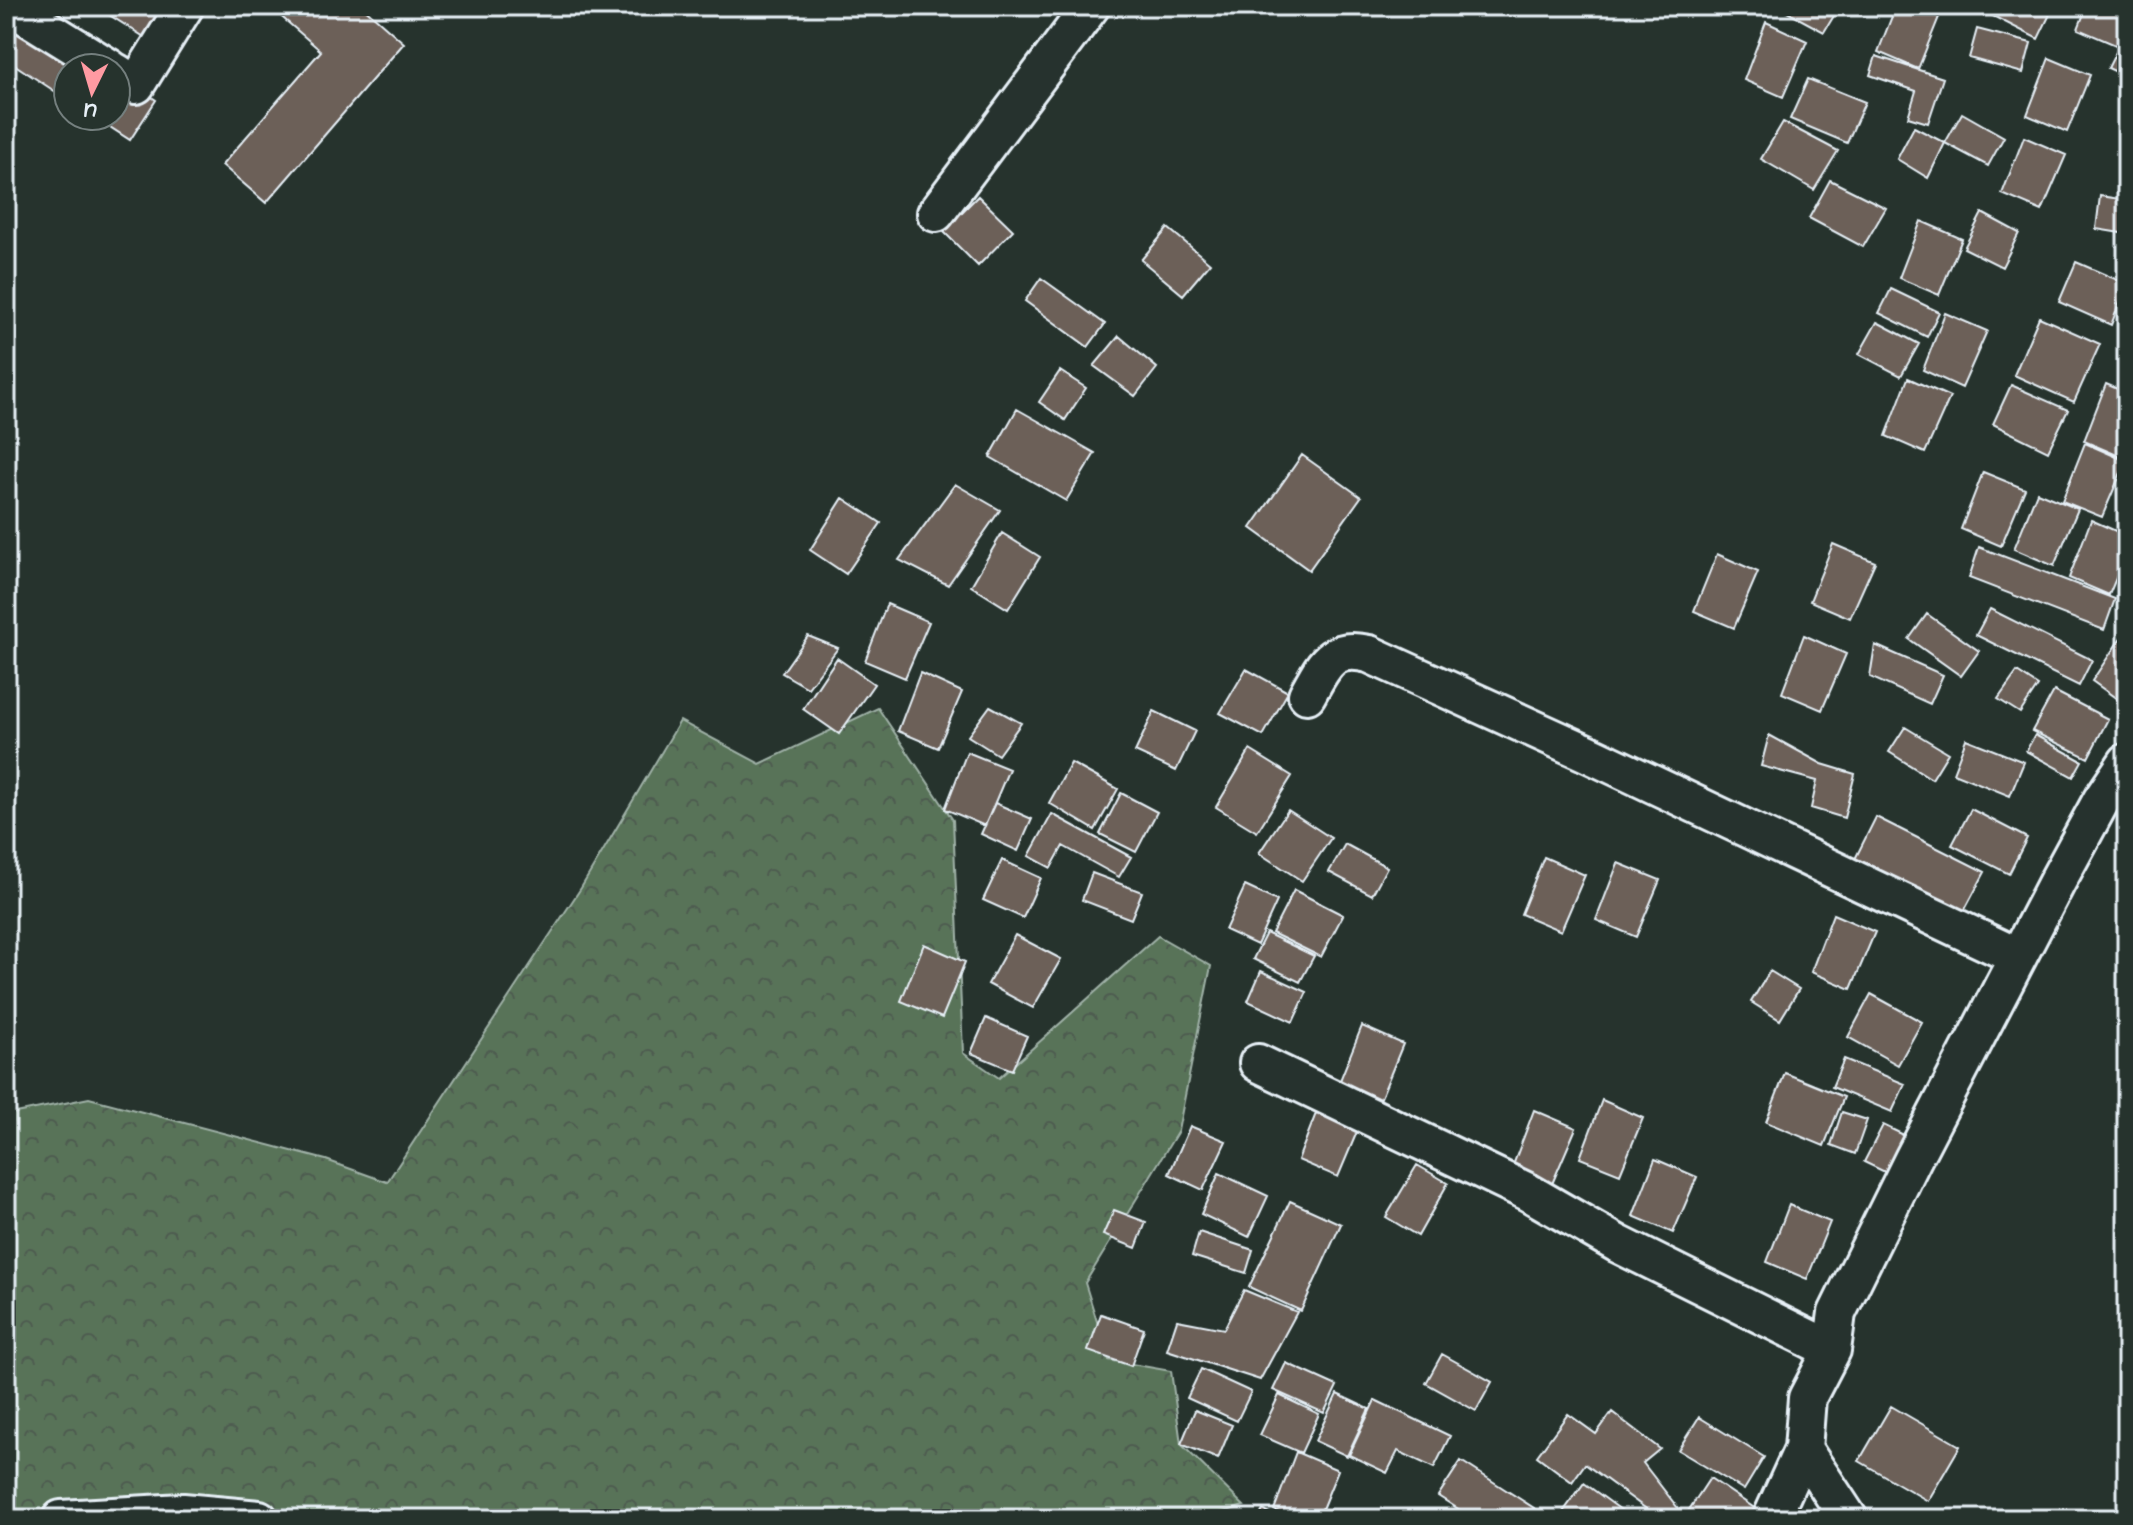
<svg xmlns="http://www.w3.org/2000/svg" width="2133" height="1525" font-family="'Architects Daughter',sans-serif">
	<defs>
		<pattern id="forest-crowns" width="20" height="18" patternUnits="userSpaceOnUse" patternTransform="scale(2)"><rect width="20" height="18" fill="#587358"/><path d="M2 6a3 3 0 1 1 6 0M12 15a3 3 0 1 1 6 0" fill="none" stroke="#4e5b50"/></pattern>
	</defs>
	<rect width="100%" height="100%" fill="#26332d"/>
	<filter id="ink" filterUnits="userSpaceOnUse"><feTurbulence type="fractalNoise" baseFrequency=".0125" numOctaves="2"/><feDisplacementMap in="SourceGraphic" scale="16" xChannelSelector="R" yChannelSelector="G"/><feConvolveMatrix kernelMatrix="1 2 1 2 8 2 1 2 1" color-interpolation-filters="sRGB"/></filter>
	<g filter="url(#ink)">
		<path fill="url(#forest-crowns)" stroke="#a0b2a8" stroke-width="2" d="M878 708 953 820 963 1053 999 1078 1158 936 1211 966 1178 1131 1085 1283 1109 1360 1171 1371 1181 1444 1244 1506 1199 1519H6V1115L89 1098 326 1160 387 1182 581 888 680 721 760 764Z"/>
		<path fill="#6c6058" stroke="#e8f1f8" stroke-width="2" d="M6 6 108 68H68V100L6 59Z
			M95 6H171L157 45Z
			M269 6H362L404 43 266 203 222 165 321 51Z
			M1776 6H1840L1824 32Z
			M1896 6H1927L1941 12 1918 69 1878 52Z
			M1948 6H1975L1970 16Z
			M1993 6H2054L2038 39 1989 14Z
			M2087 6H2127V24L2118 46 2078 29Z
			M1766 22 1807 41 1783 97 1744 80Z
			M1977 29 2031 43 2023 73 1969 58Z
			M2123 38 2127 40V77L2108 68Z
			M1876 56 1943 78 1928 123 1908 117 1916 91 1870 75Z
			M2049 58 2090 75 2067 132 2027 115Z
			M116 73 156 100 130 140 93 116H116Z
			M1808 79 1865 102 1847 143 1790 119Z
			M1962 113 2004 137 1988 166 1945 143Z
			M1783 122 1838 151 1814 190 1761 159Z
			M1914 127 1945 143 1928 178 1897 159Z
			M2024 137 2066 155 2042 211 2002 194Z
			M1830 180 1886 208 1863 247 1809 218Z
			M978 196 1013 230 978 266 943 231Z
			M2100 196 2127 200V234L2096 229Z
			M1982 213 2019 233 2002 267 1964 248Z
			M1921 221 1962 239 1939 295 1899 278Z
			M1168 228 1210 263 1183 295 1141 260Z
			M2076 262 2127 284 2111 325 2059 302Z
			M1041 278 1105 324 1088 347 1025 301Z
			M1891 289 1939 312 1927 337 1879 313Z
			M1945 313 1987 331 1962 388 1923 370Z
			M2039 317 2100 344 2074 402 2014 375Z
			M1877 322 1919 344 1901 376 1859 354Z
			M1119 336 1157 368 1135 396 1094 366Z
			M1060 371 1086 388 1065 420 1039 402Z
			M1908 378 1950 397 1925 453 1886 436Z
			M2106 384 2127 393V450L2124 458 2084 441Z
			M2011 385 2068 410 2048 451 1993 424Z
			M1017 409 1095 453 1066 501 990 457Z
			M2085 443 2126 461 2102 517 2062 501Z
			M1302 455 1361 497 1309 570 1251 528Z
			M1983 472 2025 489 2001 546 1961 529Z
			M955 484 1000 510 948 585 899 560Z
			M2037 492 2078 509 2054 566 2014 549Z
			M843 498 881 523 846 574 810 550Z
			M2091 520 2127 536V552L2109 595 2069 578Z
			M1002 533 1040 557 1008 609 971 586Z
			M1833 544 1875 562 1850 618 1810 601Z
			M1979 547 2115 599 2104 630 1969 578Z
			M1717 554 1758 572 1734 628 1694 611Z
			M887 604 929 622 905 678 865 661Z
			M1990 609 2092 660 2079 686 1976 635Z
			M1927 614 1979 651 1961 676 1909 639Z
			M2126 630 2127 631V706L2092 681Z
			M1804 635 1846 654 1822 710 1782 693Z
			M808 636 838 648 808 688 782 673Z
			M1875 645 1943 675 1930 704 1870 677Z
			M837 658 874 684 839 734 803 709Z
			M1246 669 1288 692 1263 736 1220 713Z
			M2017 672 2038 686 2020 713 1998 699Z
			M920 673 962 692 938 748 898 731Z
			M2054 691 2108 719 2088 758 2032 731Z
			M990 706 1021 723 998 755 968 736Z
			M1154 711 1195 731 1176 771 1135 752Z
			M1905 727 1948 753 1932 779 1889 752Z
			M1769 735 1822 764 1855 774 1844 818 1811 808 1817 781 1761 766Z
			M2035 735 2082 761 2073 777 2026 751Z
			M1966 739 2024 762 2010 796 1953 773Z
			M1250 750 1292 776 1257 832 1216 807Z
			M967 752 1009 769 985 826 945 809Z
			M1071 763 1118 789 1095 830 1049 803Z
			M1121 793 1157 812 1136 852 1100 834Z
			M995 803 1032 819 1018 851 981 834Z
			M1971 809 2027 838 2009 874 1952 845Z
			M1288 810 1331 838 1302 881 1259 853Z
			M1052 814 1131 857 1119 877 1063 846 1051 868 1029 856Z
			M1876 817 1985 872 1961 917 1853 863Z
			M1345 844 1387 867 1372 895 1329 872Z
			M1544 857 1585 875 1561 931 1521 914Z
			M1002 860 1041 878 1023 918 983 900Z
			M1618 863 1660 880 1636 937 1596 920Z
			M1092 873 1142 892 1131 919 1082 900Z
			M1245 886 1277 901 1257 945 1225 930Z
			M1294 890 1343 915 1321 957 1272 933Z
			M1833 914 1875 932 1851 989 1811 972Z
			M1266 933 1314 956 1300 982 1253 959Z
			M1015 935 1061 959 1033 1008 988 984Z
			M924 944 965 962 942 1018 901 1001Z
			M1261 971 1307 992 1293 1022 1248 1001Z
			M1770 971 1799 989 1780 1020 1751 1002Z
			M1871 994 1922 1022 1898 1065 1848 1037Z
			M986 1018 1027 1036 1012 1070 971 1053Z
			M1362 1026 1403 1044 1380 1100 1339 1083Z
			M1844 1059 1905 1084 1892 1112 1832 1087Z
			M1785 1073 1844 1097 1824 1146 1766 1122Z
			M1602 1100 1643 1118 1620 1174 1580 1158Z
			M1320 1103 1362 1120 1338 1177 1298 1160Z
			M1534 1110 1576 1128 1552 1184 1512 1168Z
			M1842 1112 1867 1120 1855 1154 1831 1145Z
			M1883 1125 1908 1137 1889 1174 1864 1162Z
			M1190 1126 1226 1141 1203 1190 1169 1174Z
			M1655 1159 1697 1177 1673 1233 1633 1216Z
			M1417 1165 1448 1183 1418 1236 1386 1217Z
			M1219 1173 1268 1196 1249 1237 1201 1214Z
			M1290 1201 1341 1224 1301 1311 1249 1287Z
			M1789 1205 1830 1222 1807 1279 1767 1262Z
			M1114 1210 1146 1222 1136 1248 1103 1235Z
			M1199 1232 1253 1250 1246 1273 1192 1256Z
			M1244 1290 1297 1312 1260 1380 1167 1350 1177 1320 1224 1329Z
			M1101 1314 1144 1329 1131 1366 1088 1351Z
			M1442 1354 1492 1382 1476 1411 1426 1383Z
			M1286 1363 1337 1386 1324 1413 1273 1390Z
			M1201 1369 1251 1392 1237 1421 1187 1398Z
			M1337 1394 1369 1409 1347 1456 1315 1441Z
			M1279 1395 1319 1414 1301 1453 1260 1435Z
			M1375 1400 1450 1436 1434 1468 1398 1451 1387 1473 1349 1455Z
			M1891 1406 1960 1446 1928 1501 1859 1461Z
			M1195 1410 1232 1425 1218 1459 1181 1444Z
			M1612 1412 1660 1449 1643 1463 1684 1516 1680 1519H1660L1585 1464 1572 1482 1537 1456 1568 1414 1596 1434Z
			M1699 1417 1764 1457 1744 1490 1678 1450Z
			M1296 1452 1338 1470 1318 1519H1296L1274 1510Z
			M1461 1461 1548 1517 1474 1519 1438 1496Z
			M1710 1478 1769 1518 1768 1519H1683Z
			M1584 1483 1632 1518 1631 1519H1558Z
			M1263 1510 1282 1519H1258Z"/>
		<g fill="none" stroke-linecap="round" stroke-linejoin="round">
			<g stroke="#e8f1f8" stroke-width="42">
				<path id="street" d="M10 6 110 68
					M116 72 136 85 185 6
					M936 213 1091 6
					M1307 695C1324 665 1330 645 1369 654L1587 753 2018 957
					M1258 1063 1528 1192 1618 1244 1832 1350
					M1803 1449 1849 1519
					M61 1519 183 1512 259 1519
					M1771 1519 1803 1449 1807 1398 1832 1350 1837 1313 1913 1159 2057 882 2101 801 2127 762"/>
			</g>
			<use href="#street" stroke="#26332d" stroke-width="36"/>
		</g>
	</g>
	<rect width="2133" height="1525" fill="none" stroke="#26332d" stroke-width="32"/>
	<rect x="16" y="16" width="2101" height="1493" fill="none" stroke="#e8f1f8" stroke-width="3" filter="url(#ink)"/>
	<g transform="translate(92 92) rotate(185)"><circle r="38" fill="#26332d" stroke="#747f7e" stroke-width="2"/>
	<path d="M0-6L14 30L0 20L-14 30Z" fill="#ff9aa2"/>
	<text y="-12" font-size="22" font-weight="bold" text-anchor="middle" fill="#e8f1f8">U</text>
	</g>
</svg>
